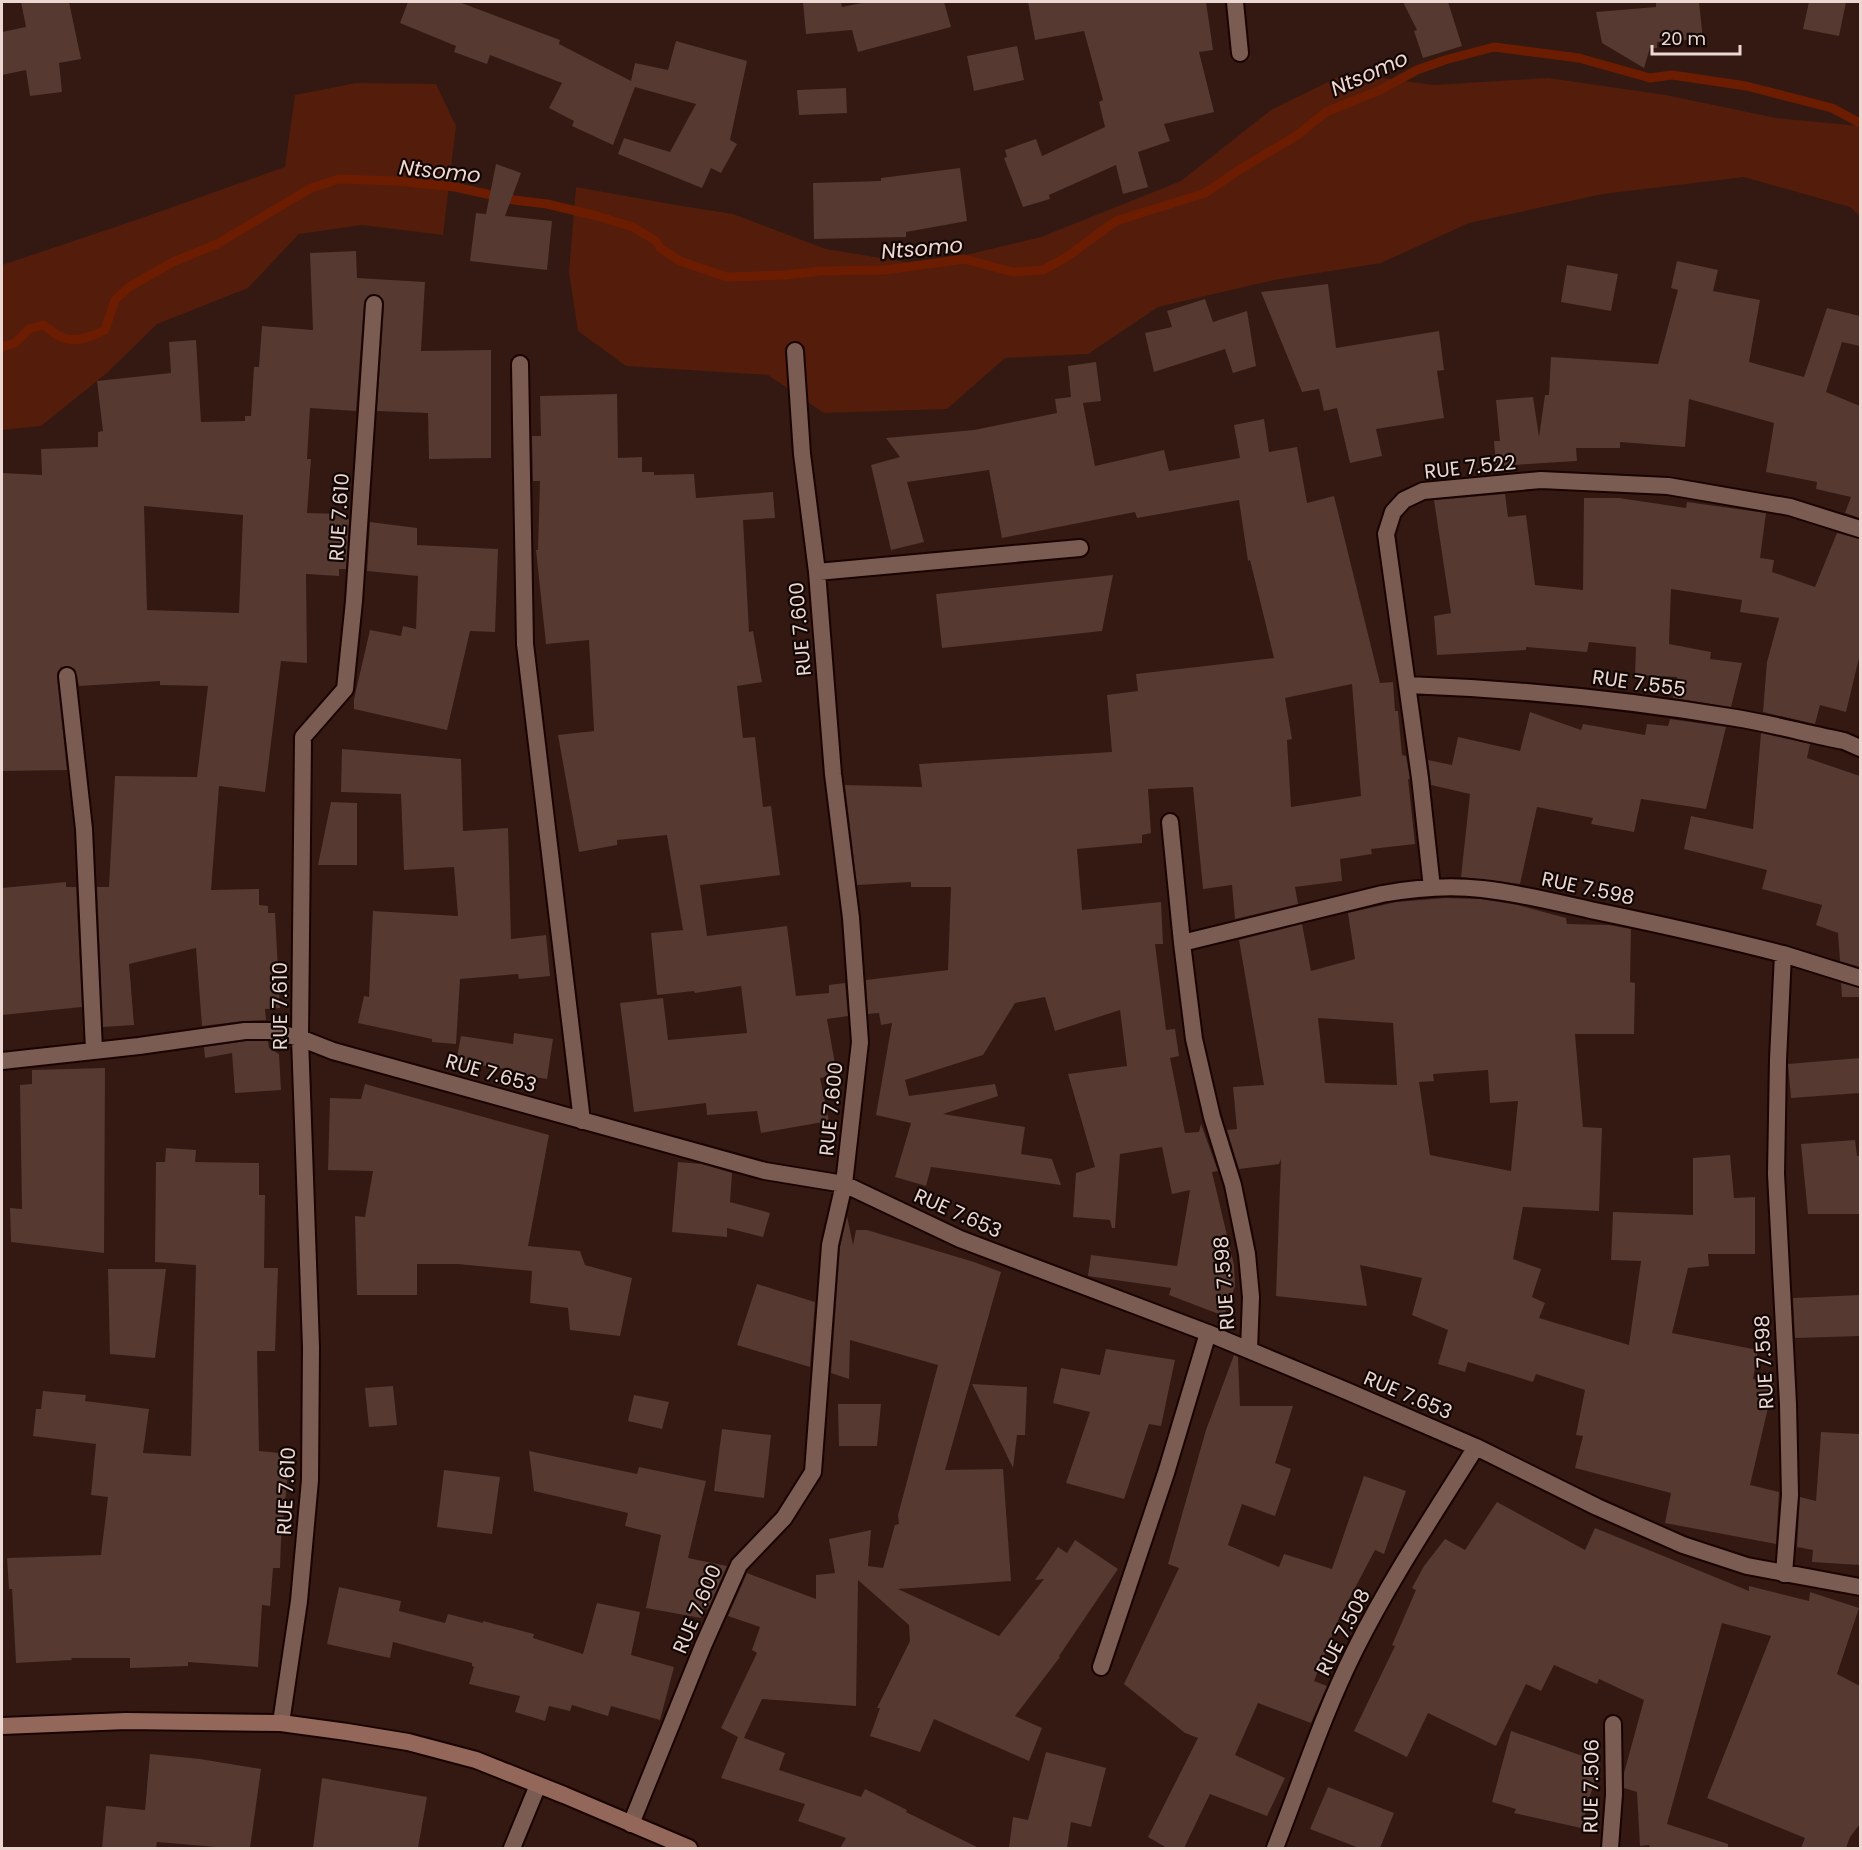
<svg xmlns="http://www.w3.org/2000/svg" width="1862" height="1850" font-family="Poppins,sans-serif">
	<rect width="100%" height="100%" fill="#331911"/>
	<path fill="#541c0a" d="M1346 73 1434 85 1548 78 1666 95 1776 118 1860 126V216L1850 207 1744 177 1603 194 1469 223 1381 263 1274 280 1158 307 1088 354 1005 358 947 409 824 413 768 375 626 366 578 331 569 272 576 187 676 205 733 214 826 249 924 265 1041 237 1181 181 1271 110Z
		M356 83 436 84 456 126 443 235 362 225 299 234 248 288 157 324 107 373 41 426 2 430V265L139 219 285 167 295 95Z"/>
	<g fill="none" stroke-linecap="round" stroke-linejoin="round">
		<path stroke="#6c1d01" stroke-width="9" d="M2 347 15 343 29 329 43 325C50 329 56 336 63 338 77 343 93 336 105 330L115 300 129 287 173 262 217 244 311 188 339 179 396 181 455 187 514 200 547 204 597 216 633 227 656 241 660 248 680 261 727 277 785 275 821 271 885 270 964 259 1013 272 1043 270 1065 258 1116 221 1205 193 1242 168 1296 136 1326 112 1380 90 1417 70 1445 60 1494 47 1579 58 1650 78 1672 75 1746 86 1832 108 1860 123"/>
	</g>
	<path fill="#563930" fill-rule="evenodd" d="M21 2H69L81 59 59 63 62 92 30 96 26 70 2 75V32L26 27Z
		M408 2H459L560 40 559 44 631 81 635 63 668 70 676 41 747 61 730 140 737 144 721 173 711 168 702 188 618 154 624 138 670 152 696 104 635 87 613 145 572 126 574 121 549 108 562 83 490 55 487 64 454 52 456 46 400 23Z
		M803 2H841L842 7 867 2H944L951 27 858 52 852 30 806 34Z
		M1028 2H1206L1213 50 1199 52 1214 112 1164 124 1170 141 1138 152 1148 187 1123 194 1116 165 1049 195 1050 199 1023 207 1004 158 1007 157 1005 150 1036 139 1042 156 1105 127 1099 102 1103 100 1084 31 1035 40Z
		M1403 2H1448L1462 46 1423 58 1414 31 1417 30Z
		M1656 2H1699L1703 39 1657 42V48H1650L1644 68 1602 43 1596 12 1656 7Z
		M1809 2H1846L1839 36 1803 29Z
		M1017 46 1024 80 974 91 967 56Z
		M846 88 847 113 799 115 797 90Z
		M496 164 521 173 505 216 552 221 547 270 470 261 476 213 486 214Z
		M960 168 967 221 906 232V237L814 239 813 183 881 181V178Z
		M356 251 357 278 425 282 421 351 491 350V458L429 459 428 413 377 411 384 305 383 299 379 295H369L364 303 356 411 310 408 307 459H311L307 513 341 514V518L349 519 346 569H339V576L306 574 307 663 281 661 265 792 219 786 211 890 259 889V905L268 906V913H275L280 1008 265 1009 266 1020 244 1021 202 1026 196 948 129 964 134 1025 103 1027 97 887H109L115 776 197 777 208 686 160 685V681L79 686 75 669 66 666 61 667 58 671 57 677 67 770 2 771V473L42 475 41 449 98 447V432L103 431 97 381 171 373 169 342 196 340 201 422 245 421V416H251L254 367H259L262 326 313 330 310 253ZM144 506 243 515 239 613 147 610Z
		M1677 261 1718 270 1713 291 1760 300 1749 362 1804 377 1827 308 1860 316V346L1842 342 1826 392 1860 406V518L1845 513 1851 497 1816 489 1817 482 1766 472 1774 423 1689 399 1685 447 1620 442V448H1576L1577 461 1496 466 1494 441H1500L1496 400 1533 397 1539 437 1545 395H1549L1551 357 1658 364 1678 290 1671 288Z
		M1567 265 1618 274 1611 311 1561 302Z
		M1328 284 1336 348 1439 331 1444 370 1437 371 1444 418 1376 429 1382 456 1350 463 1337 408 1324 411 1319 389 1302 392 1261 292Z
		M1205 299 1213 322 1247 311 1256 366 1233 373 1225 349 1154 372 1145 333 1172 327 1167 311Z
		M1096 362 1101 401 1083 403 1095 466 1164 450 1169 471 1240 458 1234 425 1264 419 1269 452 1297 447 1307 503 1334 496 1380 683 1393 682 1395 711H1398L1402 755 1406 756 1410 779H1408L1415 844 1371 849 1372 854 1340 859 1342 881 1295 887 1298 904 1235 919 1232 885 1203 889 1193 787 1148 789 1151 833 1142 835V843L1077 849 1082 910 1161 902 1163 944H1155L1166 1030 1175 1029 1179 1056 1170 1058 1185 1133 1199 1132 1201 1124 1218 1171 1212 1172 1234 1265 1235 1286 1224 1316 1169 1295 1171 1288 1088 1276 1091 1255 1177 1266 1190 1190 1172 1194 1162 1147 1120 1154 1115 1228H1112L1110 1220 1073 1217 1076 1173 1095 1167 1068 1074 1127 1066 1120 1010 1055 1031 1045 997 1015 1003 983 1055 905 1080 909 1096 995 1084 998 1096 943 1114 1025 1127 1021 1154 1052 1159 1061 1185 931 1167 926 1186 895 1177 911 1123 876 1115 892 1023 881 1025 879 1013 868 1014 866 980 948 970 951 887H911V882L857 885 845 785 922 787 919 764 1112 752 1107 695 1138 691 1136 674 1274 658 1250 560 1248 561 1239 500 1137 518 1135 512 1002 538 989 470 907 482 924 542 891 550 871 465 900 457 886 438 974 430 1057 413 1055 399 1071 397 1068 366ZM1352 684 1361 796 1291 807 1287 740 1292 739 1285 698Z
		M617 394 618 458 642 457V472H654V475L694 474 696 498 773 492 775 518 743 520 749 632 753 631 762 682 737 686 743 738 755 737 763 807 771 806 780 875 700 885 707 936 787 926 796 996 829 993V985L845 983 848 1016 827 1019 837 1075 820 1078 829 1121 761 1133 757 1111 707 1115 706 1103 634 1112 620 1003 663 998 668 1040 747 1033 741 986 695 993 694 991 657 995 651 933 683 930 667 835 617 840V845L579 852 558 735 594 731 589 640 546 644 536 550H538L540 481H533L532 436H541L540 396Z
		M1505 494 1508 517 1526 515 1535 585 1583 590 1584 498H1619L1686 508 1687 502 1766 513 1760 558 1774 560 1772 572 1815 587 1837 533 1860 539V654L1846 712 1820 705 1815 724 1763 712 1767 662 1779 618 1740 612 1742 600 1671 589 1669 644 1711 652 1710 659 1742 663 1731 707 1673 698 1677 677 1635 675 1636 647 1589 642 1587 652 1526 647V650L1437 655 1434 616 1451 613 1434 500Z
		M370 522 417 528V545L498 549 495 632 470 631 447 730 354 709V699L370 630 401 636 403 626 416 629 418 576 367 571Z
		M1113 575 1102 631 942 648 936 594Z
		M1530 712 1581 730 1583 724 1645 735 1647 724 1668 726 1670 719 1726 727 1706 809 1641 799 1634 832 1591 824 1593 818 1537 807 1520 884 1461 877 1470 794 1431 785 1428 760 1452 765 1458 737 1520 751Z
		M1761 733 1810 744 1807 758 1860 776V967L1840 961 1838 933 1816 925 1822 905 1762 889 1767 870 1684 849 1691 816 1753 829Z
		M342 749 461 759 463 831 508 828 511 939 546 935 550 976 519 979 518 974 460 979 456 1044 432 1042V1039L358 1023 364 996 369 997 373 911 458 916 454 867 404 870 401 794 341 792Z
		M331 802 357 803V865H318Z
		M66 882V887H76L82 1007 2 1015V888Z
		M1445 898 1481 899 1518 905 1566 918 1567 924 1609 925 1631 929 1630 982 1635 983 1634 1034H1575L1583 1127 1602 1128 1599 1211 1523 1207 1513 1259 1541 1269 1532 1297 1545 1303 1539 1318 1629 1345 1641 1261 1611 1260 1613 1212 1693 1215V1158L1730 1155 1734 1198 1755 1197V1254H1708L1709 1266 1688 1268 1672 1333 1758 1350 1753 1379 1774 1382 1750 1485 1779 1492 1776 1544 1665 1523 1671 1493 1575 1468 1583 1436 1576 1435 1585 1390 1536 1374 1533 1382 1468 1362 1465 1372 1438 1364 1448 1330 1412 1315 1422 1278 1360 1265 1367 1306 1276 1296 1281 1159 1279 1164 1239 1169 1227 1130 1237 1129 1233 1087 1264 1085 1239 940 1302 924 1311 971 1355 959 1348 913 1396 902ZM1318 1018 1393 1023 1397 1085 1325 1083ZM1488 1070 1490 1103 1518 1101 1511 1171 1430 1155 1419 1082 1434 1081 1433 1074Z
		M1841 983 1860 988V997H1842Z
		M514 1033 553 1039 547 1079 514 1074V1070L456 1062 461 1036 513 1044Z
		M246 1041H268L269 1048 279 1054 281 1090 235 1093 232 1053 205 1058 204 1047Z
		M1860 1058V1093L1791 1098 1788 1064Z
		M105 1068 104 1253 11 1242 10 1208 22 1209 20 1085 32 1084V1070Z
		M365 1084 549 1135 528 1246 580 1251 585 1265 632 1278 620 1336 570 1330 568 1308 530 1303 532 1271 458 1264H417V1295H357L355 1216 365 1217 373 1171 328 1170 330 1098 361 1099Z
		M1855 1140 1857 1156H1860V1214H1808L1801 1144Z
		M166 1148 196 1150 195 1162 259 1163V1195H265L264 1268H278L275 1351H257L259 1451 290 1454 281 1540 280 1568H273L270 1606 262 1605 258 1667 188 1662V1666L130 1668V1658H71L72 1660 16 1663 12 1589H9L7 1558 101 1555 108 1497 91 1495 96 1444 33 1436 36 1409H41L43 1391 86 1395 85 1401 149 1409 143 1453 191 1456 196 1265 155 1262 156 1162H165Z
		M678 1162 702 1164 732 1173 730 1202 770 1213 763 1237 727 1228V1237L672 1232Z
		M847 1216 853 1245 856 1230H867L974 1262 1001 1272 945 1470 1003 1469 1011 1581 898 1589 999 1636 1044 1579 1035 1580 1058 1547 1067 1553 1075 1540 1118 1569 1059 1656 1060 1657 1015 1716 1042 1728 1029 1761 934 1719 920 1752 870 1736 880 1708H877L910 1641 909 1625 858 1580 856 1706 762 1699 744 1738 785 1753 779 1770 861 1797 865 1789 907 1810 906 1812 979 1848H840L846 1838 798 1821 805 1804 721 1778 738 1737 721 1728 757 1653 752 1650 760 1627 728 1616 747 1573 816 1599V1575L835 1573 829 1539 871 1530 868 1566 883 1568 895 1525 899 1524 898 1515 938 1365 850 1340 849 1379 831 1373 840 1247Z
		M108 1269H166L155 1358 110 1354Z
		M757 1284 815 1302 810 1367 737 1345Z
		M1860 1295V1336L1795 1338 1793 1298Z
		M1106 1349 1175 1360 1161 1426 1149 1424 1124 1499 1066 1483 1090 1412 1053 1403 1061 1368 1100 1375Z
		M1234 1355 1238 1357 1240 1406H1293L1275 1463 1291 1469 1275 1516 1242 1504 1228 1545 1279 1567 1284 1554 1332 1569 1364 1476 1406 1491 1384 1554 1375 1550 1339 1618 1314 1681 1327 1686 1311 1723 1258 1703 1235 1755 1285 1778 1267 1816 1210 1794 1184 1848H1167L1148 1837 1198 1738 1185 1733 1124 1684 1179 1568 1168 1564 1206 1430Z
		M972 1384 1027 1387 1025 1435H1017L1013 1468Z
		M393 1386 397 1425 369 1427 365 1388Z
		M634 1395 669 1402 662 1429 628 1421Z
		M838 1404H881L877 1446H839Z
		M722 1429 771 1435 764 1498 714 1491Z
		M1821 1432 1860 1434V1565L1812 1562 1813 1550 1797 1547 1800 1497 1816 1501Z
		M529 1451 637 1474 639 1467 706 1481 688 1558 727 1566 708 1609 704 1607 701 1618 646 1608 661 1535 625 1526 628 1513 534 1491Z
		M444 1470 500 1477 492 1534 437 1527Z
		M1497 1502 1585 1550 1595 1528 1749 1591V1586L1809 1601 1810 1592 1859 1608 1837 1674 1860 1686V1824L1850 1837 1846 1848H1801L1805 1838 1707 1798 1771 1636 1722 1623 1667 1824 1728 1844V1848H1650L1649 1845 1640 1846 1637 1792 1624 1788V1773L1644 1700 1599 1679 1597 1684 1554 1665 1541 1691 1526 1684 1496 1746 1428 1713 1407 1757 1354 1731 1395 1646 1392 1645 1416 1590 1412 1588 1424 1566 1445 1539 1465 1550Z
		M339 1587 401 1601 399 1611 445 1623 448 1614 483 1623V1621L534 1634 533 1638 583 1654 597 1603 640 1612 631 1655 674 1667 660 1720 611 1706 608 1716 572 1705 570 1711 549 1706 545 1721 515 1712 520 1696 469 1684 474 1667 472 1666V1663L393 1642 390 1658 327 1644Z
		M1511 1731 1600 1762 1581 1828 1514 1813 1516 1809 1492 1802Z
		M1046 1752 1106 1768 1091 1827 1071 1822 1067 1848H1009L1013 1817 1028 1820Z
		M150 1754 200 1759 261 1769 250 1848H228L157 1842 156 1848H102L106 1806 145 1810Z
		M322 1778 427 1797 418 1848H313Z
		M1328 1787 1394 1813 1380 1848H1359L1310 1829Z"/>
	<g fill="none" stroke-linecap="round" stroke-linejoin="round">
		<g stroke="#190401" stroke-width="20">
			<path id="minor" d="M1235 2 1240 53
				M520 364 525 644 582 1121
				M817 572 1080 548
				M67 676 84 829 94 1050
				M1408 685C1518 689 1627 700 1736 718 1773 724 1808 734 1844 741L1860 748
				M1170 822 1182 943
				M1432 888 1420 778 1386 534 1393 512 1404 500 1423 491 1541 480 1668 486 1790 507 1860 529
				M1783 954 1860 978
				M2 1061 139 1046 245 1031H270L300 1038 333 1051 765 1171 844 1184 960 1239 1208 1333 1349 1392 1476 1447 1597 1507 1683 1545 1747 1566 1860 1587
				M1249 1350 1251 1297 1247 1254 1233 1185 1212 1117 1194 1039 1182 943 1382 894C1415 888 1449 885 1482 889 1520 893 1558 903 1595 911 1658 924 1721 938 1783 954L1778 1060 1776 1174 1788 1404 1790 1495 1784 1574
				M1101 1667 1166 1473 1208 1333
				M281 1723 299 1601 310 1480 311 1347 300 1038 303 737 345 689 354 601 374 304
				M631 1824 703 1646 739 1565 784 1518 813 1472 830 1245 844 1184 860 1042 851 918 833 774 817 572 802 454 795 351
				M512 1848 538 1785
				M1275 1848C1301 1782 1323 1714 1355 1650 1390 1580 1434 1514 1476 1447
				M1610 1848 1614 1794 1613 1724"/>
		</g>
		<g stroke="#190401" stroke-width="20">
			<path id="secondary" d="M2 1726 126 1721 281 1723 347 1732 408 1742 476 1760 564 1795 689 1848"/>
		</g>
		<use href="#minor" stroke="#7b5c52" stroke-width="16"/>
		<use href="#secondary" stroke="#93685b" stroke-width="16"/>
	</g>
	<g text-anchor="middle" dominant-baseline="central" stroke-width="4.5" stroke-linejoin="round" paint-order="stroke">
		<g font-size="20" fill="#ebd8d3" stroke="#120705">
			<text transform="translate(1470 467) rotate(-6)">RUE 7.522</text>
			<text transform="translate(339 517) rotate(-86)">RUE 7.610</text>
			<text transform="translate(800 629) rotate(-95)">RUE 7.600</text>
			<text transform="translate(1639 683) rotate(8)">RUE 7.555</text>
			<text transform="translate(1588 888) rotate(12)">RUE 7.598</text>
			<text transform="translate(280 1006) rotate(-90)">RUE 7.610</text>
			<text transform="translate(491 1073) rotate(16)">RUE 7.653</text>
			<text transform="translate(831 1109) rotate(-84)">RUE 7.600</text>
			<text transform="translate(958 1213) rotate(24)">RUE 7.653</text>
			<text transform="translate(1224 1283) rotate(-94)">RUE 7.598</text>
			<text transform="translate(1764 1362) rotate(-93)">RUE 7.598</text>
			<text transform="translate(1408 1395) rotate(23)">RUE 7.653</text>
			<text transform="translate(286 1491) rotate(-87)">RUE 7.610</text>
			<text transform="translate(697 1609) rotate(-67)">RUE 7.600</text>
			<text transform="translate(1343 1632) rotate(-63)">RUE 7.508</text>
			<text transform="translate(1591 1786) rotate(-89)">RUE 7.506</text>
		</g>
		<g font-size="21" font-style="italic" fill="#f0d7d0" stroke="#120705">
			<text transform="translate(1369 73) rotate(-24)">Ntsomo</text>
			<text transform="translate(440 171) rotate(6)">Ntsomo</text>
			<text transform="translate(922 248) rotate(-5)">Ntsomo</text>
		</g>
	</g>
	<rect width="1862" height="1850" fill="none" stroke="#ebd8d3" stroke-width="6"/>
	<path d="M1652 45v9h88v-9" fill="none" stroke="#ebd8d3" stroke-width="3"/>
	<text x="1661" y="45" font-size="18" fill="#ebd8d3" stroke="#120705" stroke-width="4.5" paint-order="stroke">20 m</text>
</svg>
